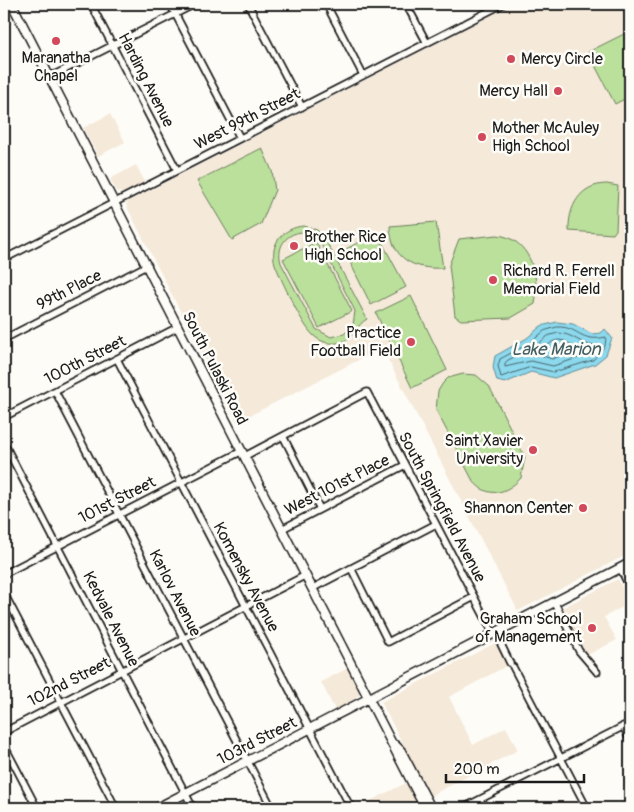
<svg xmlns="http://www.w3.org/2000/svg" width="634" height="812" font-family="Pangolin,sans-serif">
	<rect width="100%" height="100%" fill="#fdfcf7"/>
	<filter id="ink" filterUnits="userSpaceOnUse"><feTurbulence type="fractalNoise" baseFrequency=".02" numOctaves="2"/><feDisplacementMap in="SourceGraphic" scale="10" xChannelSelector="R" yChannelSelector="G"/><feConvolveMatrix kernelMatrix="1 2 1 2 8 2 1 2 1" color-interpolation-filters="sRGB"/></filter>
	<g filter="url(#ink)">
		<path fill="#f5e9d9" d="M513 4H630V553L518 611 382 348 237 422 126 205 127 202Z
			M110 114 125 142 98 156 83 128Z
			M136 165 145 182 123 193 117 192 110 179Z
			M618 579 630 603 604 617 617 640 587 655 562 608Z
			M499 641 510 664 449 697 473 745 506 727 518 750 430 796 381 702Z
			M348 668 358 688 359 695 353 700 335 710 321 682Z
			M408 782 422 808H356Z"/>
		<path fill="#bae09b" stroke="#6b7e5c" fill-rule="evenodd" d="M630 31V96L615 104 588 52Z
			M262 148 272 171 275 190 261 224 232 240 197 181Z
			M607 184 618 186 616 230 613 234 569 231C568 207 580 184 607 184Z
			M436 222 443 268C414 270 391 259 390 226Z
			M303 226 317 230 324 237 367 319C356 325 355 337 342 342 332 345 321 343 313 335 302 325 281 280 275 264 269 244 283 228 303 226ZM304 232 312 235 320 242 355 311 353 325 344 334 331 337 316 329 281 263C276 246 287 232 304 232Z
			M377 233 406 287 371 305 344 250Z
			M497 235C530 238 540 276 535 304L511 318 461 320 455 316 449 265 459 239Z
			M316 242 352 311 319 328 283 259Z
			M411 296 447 370 412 388 376 313Z
			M463 374 476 375 489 386 525 457 521 478C506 494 488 499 473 481L436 410 438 391 443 383 448 378Z"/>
		<path fill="#8cd8ec" stroke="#5f8d99" d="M557 322 573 324 592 334 601 333 605 329 612 338 606 355 595 364 554 378 531 372 505 383 497 381 493 367 495 356 527 338 541 326Z"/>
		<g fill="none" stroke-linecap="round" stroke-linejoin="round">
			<path stroke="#49676f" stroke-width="1" d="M557 327C579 326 579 343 606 337L605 346 593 360 554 372 531 367 501 377 498 366 500 359 530 343 544 331Z
				M558 333C572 333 581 345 595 346L596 349 590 354 553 366 531 361 505 367V363L508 360 533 348 548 336Z
				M559 340 565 341 574 347V350L552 359 540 355V352L552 342Z"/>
			<g stroke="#1c1c1c" stroke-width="9">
				<path id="minor" d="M91 4 177 170
					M170 4 240 138
					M248 4 302 107
					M326 4 363 75
					M406 4 427 43
					M50 77 195 4
					M4 259 503 4
					M4 339 148 265
					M117 359 351 808
					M55 391 272 808
					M4 417 178 327
					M283 436 320 509
					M4 443 193 808
					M245 456 367 392 494 635
					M282 529 405 465
					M351 568 388 642 474 597
					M620 568 630 588
					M4 574 242 451
					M313 588 436 524
					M4 593 116 808
					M555 603 579 651 597 672
					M496 634 510 663
					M513 667 587 808
					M623 726 630 740
					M4 732 306 575
					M4 745 37 808
					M463 808 630 723"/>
			</g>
			<g stroke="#1c1c1c" stroke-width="11">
				<path id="major" d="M12 4 425 808
					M395 745 401 751 431 808
					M157 808 630 563"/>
			</g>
			<use href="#minor" stroke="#fdfcf7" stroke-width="5.5"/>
			<use href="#major" stroke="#fdfcf7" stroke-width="8"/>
		</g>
	</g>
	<g fill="#d1495b" stroke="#fdfcf7" stroke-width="2">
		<circle cx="56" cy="41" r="5"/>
		<circle cx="511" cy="59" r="5"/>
		<circle cx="558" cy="91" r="5"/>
		<circle cx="482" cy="137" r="5"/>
		<circle cx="294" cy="246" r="5"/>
		<circle cx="493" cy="280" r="5"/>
		<circle cx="411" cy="342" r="5"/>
		<circle cx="533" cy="450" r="5"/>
		<circle cx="583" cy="508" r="5"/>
		<circle cx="592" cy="628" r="5"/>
	</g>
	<g text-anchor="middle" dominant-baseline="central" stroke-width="5" stroke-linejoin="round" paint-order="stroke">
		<g font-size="16" fill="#1c1c1c" stroke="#fdfcf7" text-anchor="end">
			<text x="56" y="58" text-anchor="middle">Maranatha<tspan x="56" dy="18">Chapel</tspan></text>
			<text x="521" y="59" text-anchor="start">Mercy Circle</text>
			<text x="548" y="91">Mercy Hall</text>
			<text x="492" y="128" text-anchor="start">Mother McAuley<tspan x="492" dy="18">High School</tspan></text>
			<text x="304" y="237" text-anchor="start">Brother Rice<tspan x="304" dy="18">High School</tspan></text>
			<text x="503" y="271" text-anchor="start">Richard R. Ferrell<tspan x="503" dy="18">Memorial Field</tspan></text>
			<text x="401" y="333">Practice<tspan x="401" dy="18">Football Field</tspan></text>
			<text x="523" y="441">Saint Xavier<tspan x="523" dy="18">University</tspan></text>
			<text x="573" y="508">Shannon Center</text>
			<text x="582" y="619">Graham School<tspan x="582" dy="18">of Management</tspan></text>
		</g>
		<g font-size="16" fill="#1c1c1c" stroke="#fdfcf7">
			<text transform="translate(146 80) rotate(63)">Harding Avenue</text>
			<text transform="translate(247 119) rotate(-27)">West 99th Street</text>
			<text transform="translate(69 290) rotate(-27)">99th Place</text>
			<text transform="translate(85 360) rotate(-27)">100th Street</text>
			<text transform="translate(215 368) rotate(63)">South Pulaski Road</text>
			<text transform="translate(337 485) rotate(-27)">West 101st Place</text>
			<text transform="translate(117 500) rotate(-27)">101st Street</text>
			<text transform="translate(442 507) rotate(62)">South Springfield Avenue</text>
			<text transform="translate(246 577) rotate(62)">Komensky Avenue</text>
			<text transform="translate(175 593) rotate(63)">Karlov Avenue</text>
			<text transform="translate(111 619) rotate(63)">Kedvale Avenue</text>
			<text transform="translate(69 682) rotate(-27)">102nd Street</text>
			<text transform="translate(257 741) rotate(-27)">103rd Street</text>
		</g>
		<g font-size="18" font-style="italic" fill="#435e65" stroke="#fdfcf7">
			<text x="556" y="349">Lake Marion</text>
		</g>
	</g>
	<rect width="634" height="812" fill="none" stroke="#fdfcf7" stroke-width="20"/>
	<rect x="10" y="10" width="614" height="792" fill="none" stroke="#1c1c1c" stroke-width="2" filter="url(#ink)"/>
	<path d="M446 774v8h138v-8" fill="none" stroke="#1c1c1c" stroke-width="2.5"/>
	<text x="454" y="774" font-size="15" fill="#1c1c1c" stroke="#fdfcf7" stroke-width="4" paint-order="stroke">200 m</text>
</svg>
